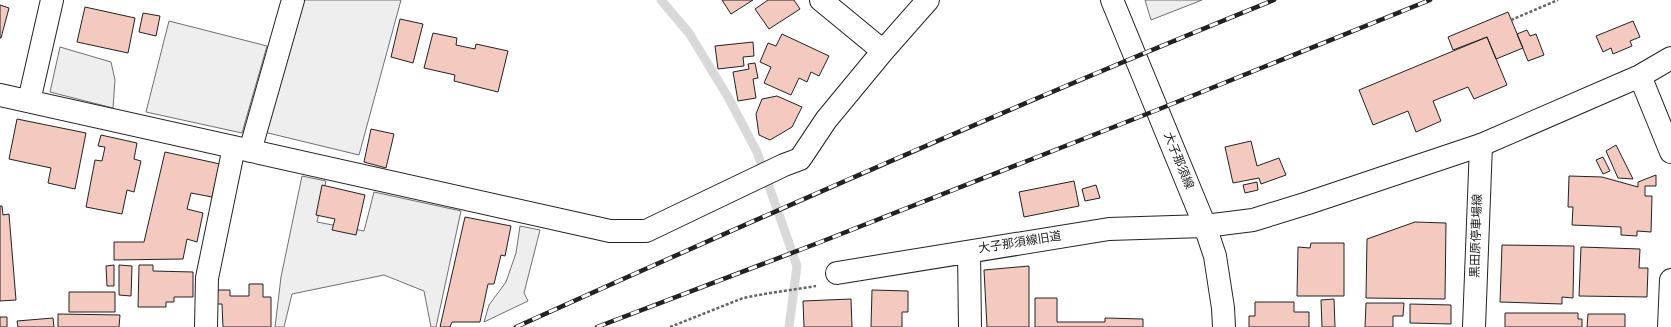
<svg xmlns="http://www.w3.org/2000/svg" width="1671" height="327" font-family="Overpass,'Noto Sans JP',sans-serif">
	<rect width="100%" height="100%" fill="#fff"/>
	<path fill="#eee" stroke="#6f6f6f" d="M303 0H401L359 155 264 132Z
		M1145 0H1202L1151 20Z
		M169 21 267 46 242 133 146 112Z
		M60 47 111 62 115 80 113 108 50 92Z
		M302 176 326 181 317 222 364 231 374 192 461 211 436 327H431L424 291 384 275 292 294 284 327H275L281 277Z
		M520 226 540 230 524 293 528 301 484 322 489 305 506 282 516 253Z"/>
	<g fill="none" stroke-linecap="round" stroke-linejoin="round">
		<path stroke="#d9d9d9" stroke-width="9" d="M661 0 689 33 728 97 757 152 797 266 789 327"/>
	</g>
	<path fill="#f3c9c0" stroke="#222" d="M722 0H753L731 14Z
		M768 0H794L800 9 769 29 755 9Z
		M0 5 9 8 1 38H0Z
		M85 7 135 18 128 53 77 42Z
		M1508 12 1523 48 1496 59 1487 37 1453 50 1448 37Z
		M143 13 160 16 156 36 139 32Z
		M400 19 423 24 413 63 391 57Z
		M1633 21 1640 37 1630 41 1632 46 1613 54 1611 48 1603 52 1596 36Z
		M1527 30 1530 36 1536 34 1544 55 1528 61 1517 34Z
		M433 33 457 38 456 45 475 49 476 44 508 51 498 92 454 81 455 75 424 68Z
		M782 34 829 56 819 76 811 72 807 82 799 78 791 95 764 83 771 67 760 62 768 43 776 46Z
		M1487 37 1507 85 1474 99 1468 87 1433 101 1441 121 1416 132 1408 111 1373 125 1359 90Z
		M753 42 754 56 743 57 744 66 718 69 715 46Z
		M755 63 758 78 753 79 756 98 738 101 733 72 749 69 748 64Z
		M777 96 802 107 792 127 770 140 759 135 756 114 762 99Z
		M17 119 86 133 75 189 48 183 51 168 9 159Z
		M371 129 394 134 386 168 364 162Z
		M101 135 137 143 134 159 141 161 134 192 127 190 122 214 86 207 95 160 102 161 105 147 98 146Z
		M1251 141 1257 166 1279 158 1286 175 1261 184 1259 178 1233 183 1225 147Z
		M1616 145 1633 179 1618 178 1606 151Z
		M165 152 220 164 212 197 191 193 187 209 203 213 197 242 187 239 183 259 114 260V242H144Z
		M1603 157 1610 171 1603 174 1596 160Z
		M1656 175V186H1645V196H1652L1651 232 1637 231V236L1621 235V227L1572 225 1573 207H1568L1569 176 1602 177 1638 187V182Z
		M1074 181 1079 206 1024 217 1019 192Z
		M1257 182 1258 190 1245 193 1243 185Z
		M322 185 365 195 356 235 332 230 335 219 316 215Z
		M1096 185 1100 198 1085 201 1082 189Z
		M0 206H2L3 215 9 214 16 300 0 301Z
		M465 217 511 226 505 256 501 255 494 284H488L480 322H452L450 327H440Z
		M1415 222 1446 223 1445 299 1366 298 1367 239Z
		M1311 243H1344V296H1297L1298 247 1310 248Z
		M1502 245 1574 246 1573 298 1562 297V304L1500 302Z
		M1581 247 1640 249 1639 268H1648L1647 297 1579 296Z
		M114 265V286H107L106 266Z
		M119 265 132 266 131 296 119 295Z
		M139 265H153V271L193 272V297H174V302H166V307H138Z
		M1029 266V327H987L984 270Z
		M249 284H263V297H271V327H223L222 304H217V290H230V296H249Z
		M872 290 908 291V312H902V327H871Z
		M69 292H115V312H69Z
		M1035 298H1057V322H1105V318L1143 319V327H1035Z
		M851 299 852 327H804L803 301Z
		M1334 299 1335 327H1322L1321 300Z
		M1255 302H1294V312H1309V327H1249V316H1255Z
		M1366 303H1404L1403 316H1393V327H1365Z
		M1410 304 1451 305V324L1410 323Z
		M1505 313H1578V319H1582V327H1505Z
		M58 314 120 315 119 327H58Z
		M1588 314H1625V327H1587Z
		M0 317H7V327H0Z
		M53 318 54 327H18L17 321Z"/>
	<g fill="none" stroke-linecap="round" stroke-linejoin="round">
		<g stroke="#222" stroke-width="24">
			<path id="minor" d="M821 0 883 51
				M1640 76 1671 152
				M0 95 610 231H646L784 165 800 159 826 120 883 51 928 0
				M29 101 52 0
				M250 151 293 0
				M969 252 970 327
				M837 273 1109 229 1205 226 1253 220 1308 203 1481 145 1640 76 1671 58
				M206 327 207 278 234 147
				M1669 327 1671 280"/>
		</g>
		<g stroke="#222" stroke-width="24">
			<path id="major" d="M1112 0 1205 226 1215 256 1223 308 1224 327
				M1474 327 1481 145"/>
		</g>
		<path stroke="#646464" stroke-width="2.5" stroke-dasharray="3 2" stroke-linecap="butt" d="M1511 20 1558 0
			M670 327 743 298 764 294 816 286"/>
		<use href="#minor" stroke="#fff" stroke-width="22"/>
		<use href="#major" stroke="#fff" stroke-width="22"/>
		<g stroke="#222" stroke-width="4.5">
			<path id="rail" d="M516 327C767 214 1019 103 1274 0
				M597 327 818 243 1157 110 1430 0"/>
		</g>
		<use href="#rail" stroke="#fff" stroke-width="3" stroke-dasharray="9" stroke-linecap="butt"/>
	</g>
	<g text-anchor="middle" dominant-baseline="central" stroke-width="3" stroke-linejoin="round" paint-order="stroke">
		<g font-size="12" fill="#222" stroke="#fff">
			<text transform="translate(1178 161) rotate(68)">大子那須線</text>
			<text transform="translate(1477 236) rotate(-88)">黒田原停車場線</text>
			<text transform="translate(1020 243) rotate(-9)">大子那須線旧道</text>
		</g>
	</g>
</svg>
